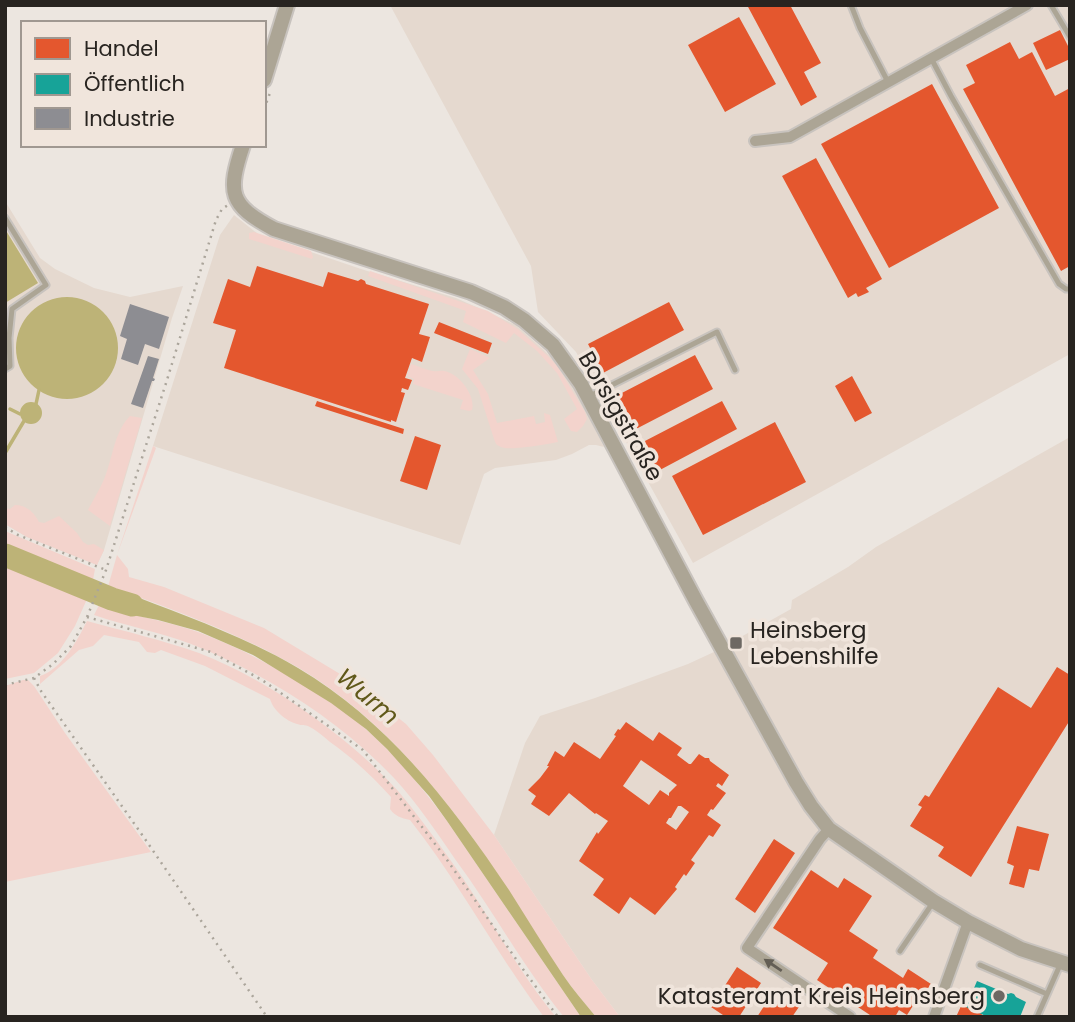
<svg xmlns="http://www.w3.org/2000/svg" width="1075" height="1022" font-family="Poppins,sans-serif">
	<rect width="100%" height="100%" fill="#ece6e0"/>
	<path fill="#e5d9cf" d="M390 5H1070V354L693 563 576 352 538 312 531 266Z
		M5 201 40 258 55 269 94 288 130 297 183 286 172 318 104 550 97 565 27 537 5 524Z
		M234 215 258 234 361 269 456 298 516 325 543 349 560 366 571 382 604 447 596 445H589L572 454 556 460 495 468 484 474 460 545 153 446 220 235Z
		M1070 437V1017H620L592 980 494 835 525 743 540 716 595 698 688 664 714 652 791 609 792 600 848 567 876 547Z"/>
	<path fill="#f3d3cc" d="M254 232 311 251 313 257 312 259 249 239V233Z
		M370 271 488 311 518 329 548 356 558 367 585 412 587 419 583 426 577 432 571 431 564 419 577 409 557 373 537 351 514 333 506 343 463 322 466 311 368 276Z
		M470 349 490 358 473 370 488 394 497 423 534 416 536 424 545 422 544 413 550 415 558 442C547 444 510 451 501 447 496 445 496 444 494 439L478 389 462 369Z
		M411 364C418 366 426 370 433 371 437 372 441 370 444 371 459 373 476 396 472 410L469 411 460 409 463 400 413 384 414 379 407 376Z
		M130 416 142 418 110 526 88 510C94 498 102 486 106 474 113 455 115 431 130 416Z
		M153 446 156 448 117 555 128 569 129 577 164 587 264 628 350 680 406 724 433 755 494 835 592 980 620 1017H596C585 1003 573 990 563 975 530 929 503 879 469 833 422 769 368 709 299 668 242 635 180 612 119 590H107L117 555Z
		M15 505C26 505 34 512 39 522L44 523 59 516 77 533 83 542 88 545 94 544 104 550 97 565 27 537 5 524V508L10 509Z
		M5 531 95 569 92 585 5 546Z
		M5 561 87 599 75 626 58 653 34 673 5 679Z
		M100 603C131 617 166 620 198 632 237 646 273 666 308 688 329 701 351 715 369 732 398 758 423 789 447 821L581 1017H564C523 967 493 910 455 859 436 831 417 803 394 778 338 719 266 674 191 644 160 632 126 626 94 615Z
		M87 621C124 631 162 640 199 653 267 679 349 737 398 791 415 811 431 833 446 854 485 907 514 967 556 1017H544C496 953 459 882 410 820 401 818 395 816 390 809L391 797C373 777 353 758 330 742 323 736 316 730 308 726 302 724 303 726 297 724 286 721 273 710 270 699L205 666 161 650 155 653 147 652 139 642 104 635 93 646 79 650 40 684V676C62 669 77 641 87 621Z
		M23 680H28L34 686 65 733 151 852 5 882V686Z"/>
	<path fill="#bdb377" d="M5 229 38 283 5 303Z
		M16 348a51 51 0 1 1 102 0a51 51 0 1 1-102 0Z
		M20 413a11 11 0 1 1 22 0a11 11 0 1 1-22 0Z
		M5 546 92 585 87 599 5 561Z
		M107 590H119C180 614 242 635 298 668 388 721 452 805 509 890 527 918 544 947 563 975 573 990 585 1003 596 1017H581L447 821 429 796 387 749 366 729 331 703 253 655 198 631 158 620 132 615 100 603Z"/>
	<path fill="#e4572e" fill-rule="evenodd" d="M747 5H790L821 63 804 72 817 97 801 106Z
		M739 17 776 84 725 112 688 45Z
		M1060 30 1070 50V59L1046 70 1033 43Z
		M1010 42 1019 59 1032 52 1055 96 1070 88V266L1061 271 963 89 975 83 966 65Z
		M932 84 999 208 889 268 821 144Z
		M816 158 882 279 866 288 869 292 858 297 856 293 848 298 782 176Z
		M257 266 323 287 328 272 358 281 361 279 365 281 366 284 429 304 419 334 430 337 422 362 412 358 405 378 412 380 408 390 402 388 401 392 405 393 396 422 391 420V422L224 368 236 330 213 323 228 279 250 287Z
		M669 302 684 330 603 373 588 344Z
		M439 322 492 343 488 354 434 333Z
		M695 355 713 389 636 429 618 395Z
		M852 376 872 413 855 422 835 386Z
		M317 401 404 429 403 434 315 406Z
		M722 401 737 429 658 471 643 442Z
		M775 422 806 482 703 535 672 476Z
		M415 436 441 445 427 490 400 481Z
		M1057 667 1070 675V720L971 877 938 856 944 847 910 826 922 807 918 805 925 795 929 797 998 687 1031 708Z
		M626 722 653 741 659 732 682 748 677 755 689 764H691L699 754 705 758H709L710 761 729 775 722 786 718 783 716 786 726 793 713 810 711 809 707 815 721 825 713 837 709 835 691 860 695 863 686 876 684 874 675 887 677 889 655 915 630 897 619 914 593 895 604 879 579 861 597 832 598 834 608 821 596 813 595 814 569 793 549 816 531 804 536 796 528 790 540 778 549 766H547L555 751 564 757 574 742 600 759 616 736 614 735 618 729 620 730ZM641 760 677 785 669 793V796L660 790 649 805 623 786ZM678 806H681L689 812 676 830 666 823 669 818H671Z
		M1017 826 1049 834 1039 871 1029 869 1024 888 1009 884 1014 866 1007 863Z
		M774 839 795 853 755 913 735 899Z
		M811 870 838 888 844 878 872 896 849 931 878 950 873 958 903 978 908 969 931 984 920 999 918 998 907 1015 899 1010 895 1017H873L817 980 828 963 773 928Z
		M737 967 761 983 739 1017H726L711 1007Z
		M776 988 801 1004 792 1017H757Z
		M962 1004 982 1014 981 1017H956Z"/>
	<path fill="#17a398" d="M977 981 1008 994 1011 993 1014 994 1016 997 1026 1002 1020 1017H988L966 1007Z"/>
	<path fill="#8d8d92" d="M130 304 169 317 159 349 145 344 138 365 121 359 127 339 120 336Z
		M148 356 159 359 153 378 155 379 154 381H152L143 408 131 404Z"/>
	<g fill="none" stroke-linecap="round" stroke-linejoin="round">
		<path stroke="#bdb377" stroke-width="3.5" d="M36 404 39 390
			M10 409 20 414
			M5 453 24 421"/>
		<path stroke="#bdb377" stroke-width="23" d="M5 555 112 599 132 605"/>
		<g stroke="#c8c3be" stroke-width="9">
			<path id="service" d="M851 5 860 28 888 82
				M1051 5 1070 37
				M931 58 951 96 1059 284 1066 289H1070
				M5 218 46 285 12 309 9 338 10 366 5 369
				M590 396 717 332 735 370
				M900 951 932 904
				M980 965 1047 994
				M1037 1017 1060 965"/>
		</g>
		<g stroke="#c8c3be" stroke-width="14">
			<path id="minor" d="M755 141 790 137 1027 5
				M829 829 820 839 747 948 850 1017
				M934 1017 968 922"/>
		</g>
		<g stroke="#c8c3be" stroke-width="18">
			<path id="tertiary" d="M264 80 287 5
				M243 145C227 193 229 205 274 229L471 292 504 307 524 320 553 345 581 384 696 601 796 782 811 806 829 829 933 901 968 922 1021 949 1070 965"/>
		</g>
		<path stroke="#aba59b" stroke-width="2.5" stroke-dasharray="2 5" stroke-linecap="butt" d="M264 109 270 93
			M5 527 18 535 106 570
			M87 617 211 652 262 680 363 750 445 857 525 972 558 1017
			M34 678 41 691 145 839 267 1017
			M5 685 34 678 53 664 71 646 87 617 106 570 167 380 216 220 222 209 228 205"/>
		<use href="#service" stroke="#aca595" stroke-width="5"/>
		<use href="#minor" stroke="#aca595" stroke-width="10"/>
		<use href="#tertiary" stroke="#aca595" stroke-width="14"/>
	</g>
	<defs><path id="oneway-solid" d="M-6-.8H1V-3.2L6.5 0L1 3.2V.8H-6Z" transform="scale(1.75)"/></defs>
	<use fill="#635e55" href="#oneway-solid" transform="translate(773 965) rotate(-146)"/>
	<g fill="#6d6863" stroke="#f0e5dc" stroke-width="2.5">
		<rect x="729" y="636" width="14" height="14" rx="3.5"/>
		<circle cx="999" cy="996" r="7"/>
	</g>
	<g text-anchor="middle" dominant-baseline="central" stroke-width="7" stroke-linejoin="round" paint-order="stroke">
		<g font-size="23" fill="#282420" stroke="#f0e5dc">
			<text transform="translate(621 416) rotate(60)">Borsigstraße</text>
		</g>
		<g font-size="23" fill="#282420" stroke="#f0e5dc" text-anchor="start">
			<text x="750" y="630">Heinsberg<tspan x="750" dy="26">Lebenshilfe</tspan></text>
			<text x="985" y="996" text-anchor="end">Katasteramt Kreis Heinsberg</text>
		</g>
		<g font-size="24" font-style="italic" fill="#605819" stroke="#f0e5dc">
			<text transform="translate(368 696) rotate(40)">Wurm</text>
		</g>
	</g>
	<rect width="1075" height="1022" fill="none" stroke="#282420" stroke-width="14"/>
	<rect x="21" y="21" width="245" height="126" fill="#f0e5dc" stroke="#a09891" stroke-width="2"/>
	<rect x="35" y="38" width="35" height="21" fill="#e4572e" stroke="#a09891" stroke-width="2"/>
	<text x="84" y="56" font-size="21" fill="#282420">Handel</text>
	<rect x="35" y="74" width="35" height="21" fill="#17a398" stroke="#a09891" stroke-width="2"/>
	<text x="84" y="91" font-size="21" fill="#282420">Öffentlich</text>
	<rect x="35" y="108" width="35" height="21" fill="#8d8d92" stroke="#a09891" stroke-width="2"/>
	<text x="84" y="126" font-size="21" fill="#282420">Industrie</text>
</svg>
